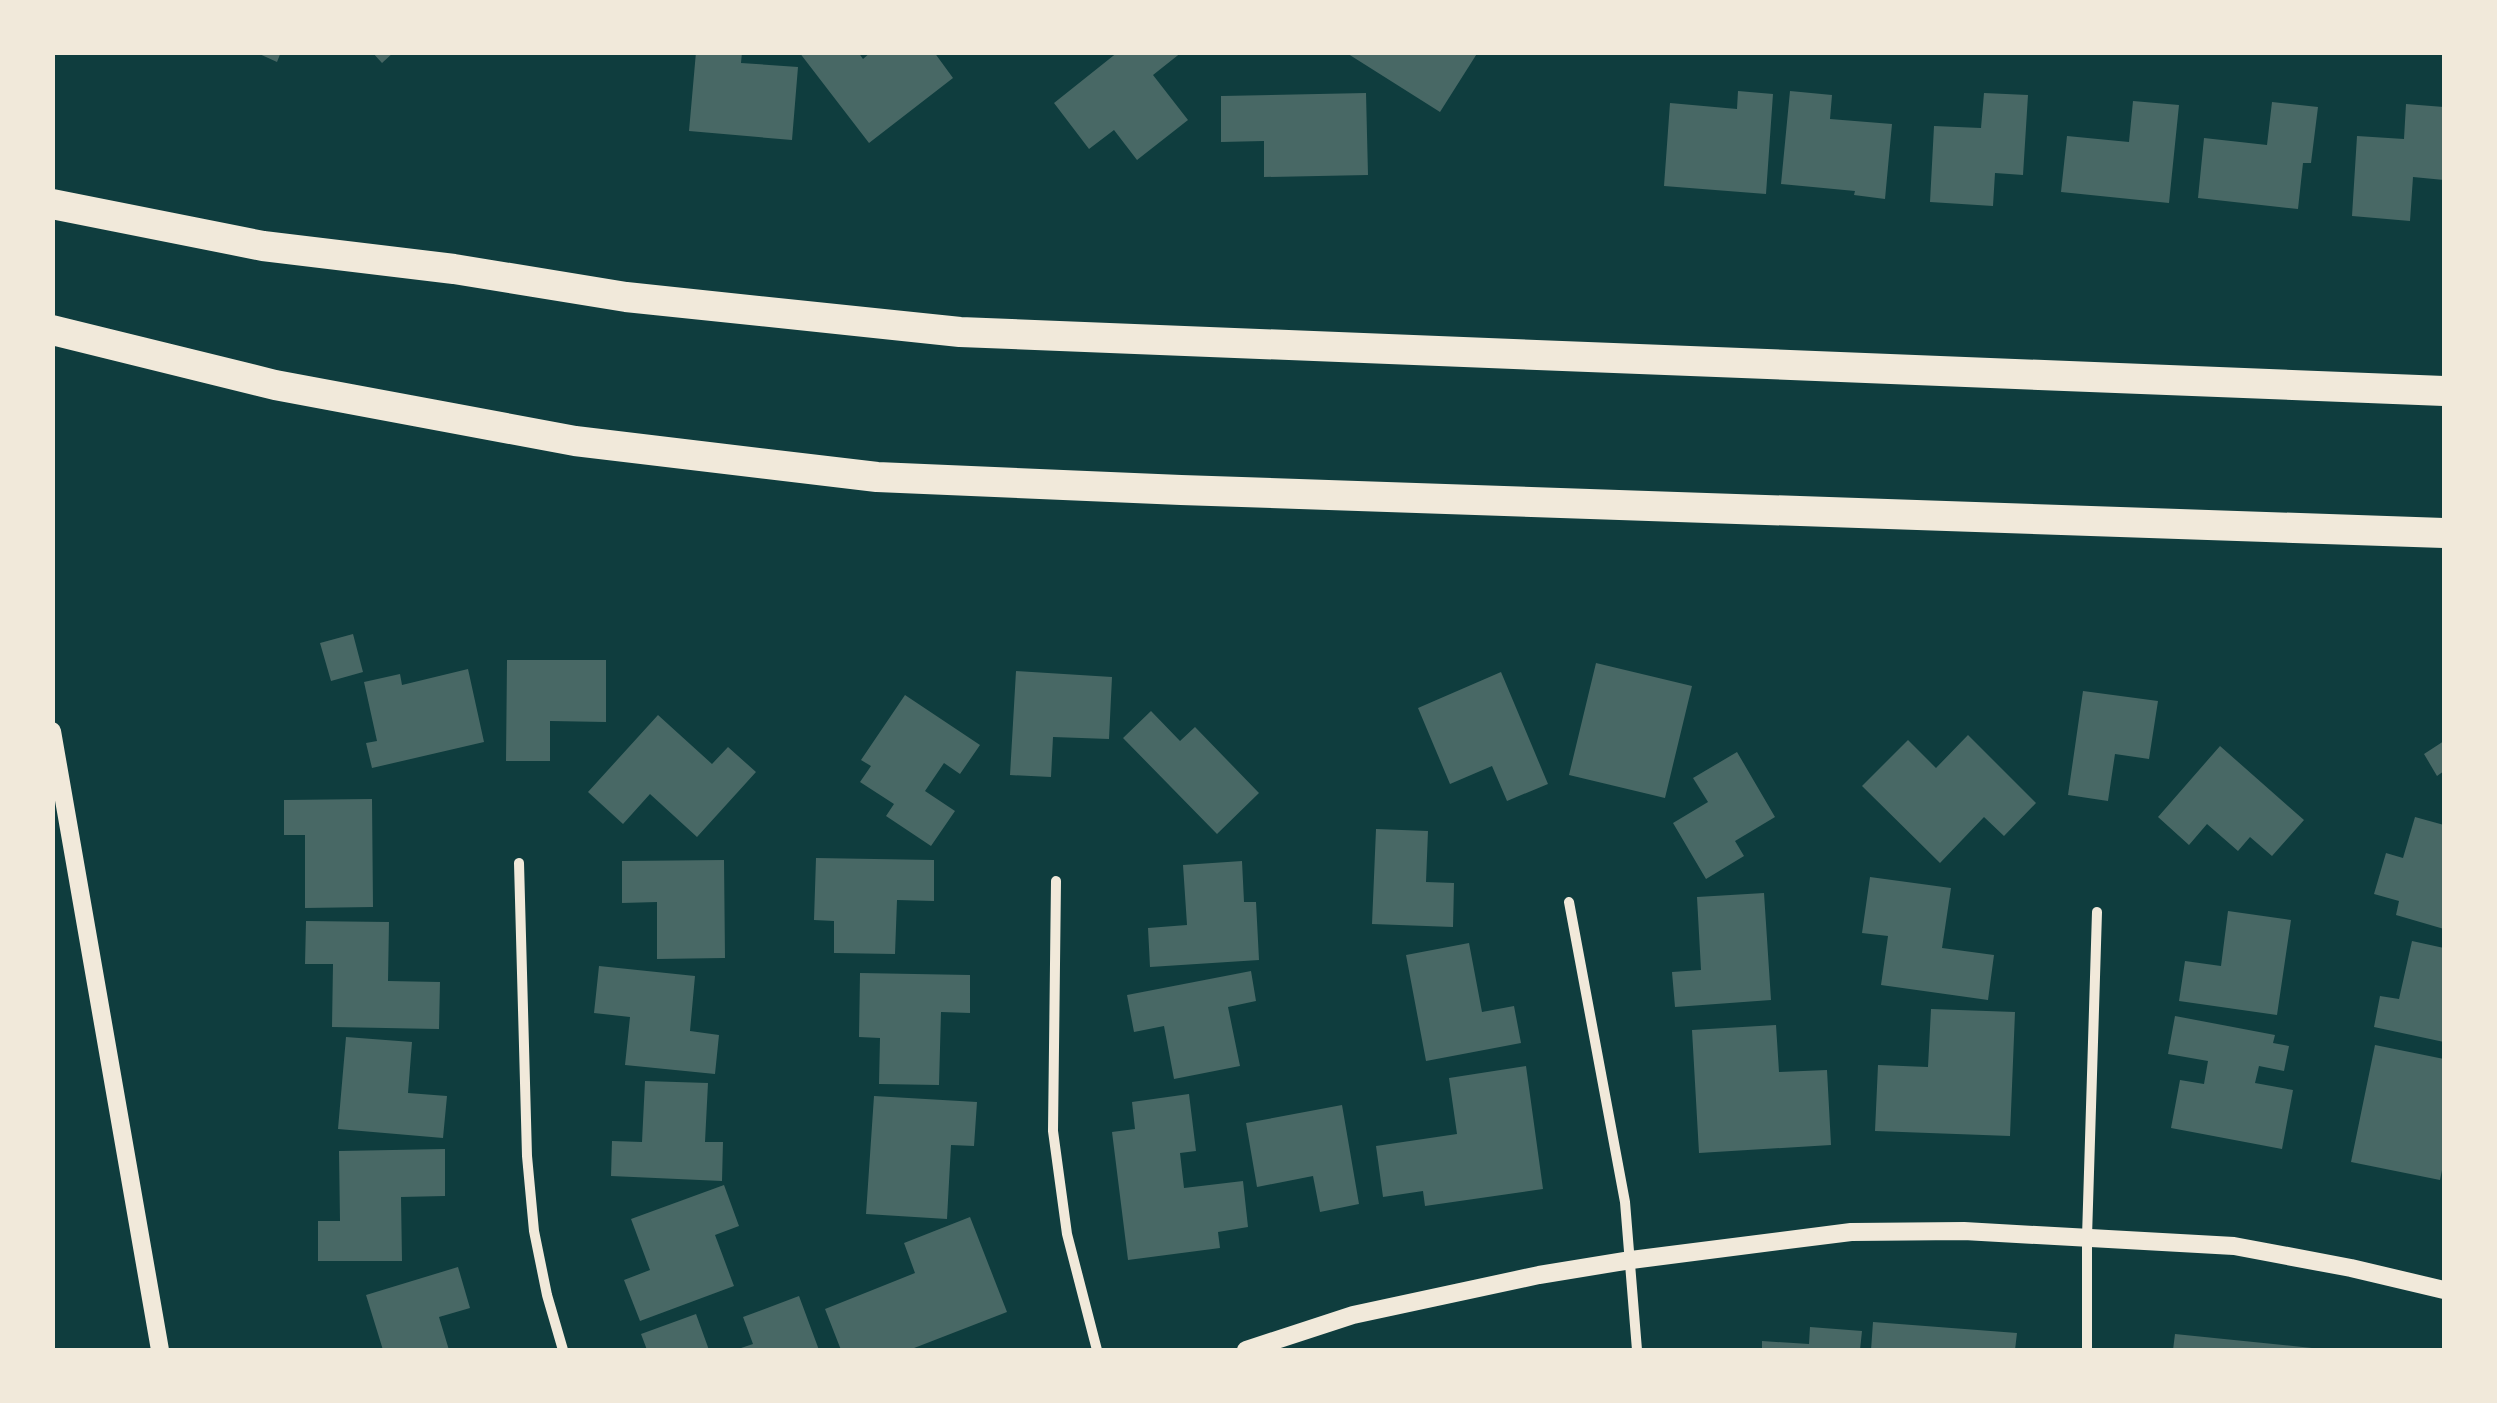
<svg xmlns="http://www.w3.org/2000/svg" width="2497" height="1403" font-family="'DejaVu Sans',sans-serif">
	<rect width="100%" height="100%" fill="#0f3d3e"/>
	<path fill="#486865" d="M255 52H281L277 62Z
		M372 52H394L382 63Z
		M696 52H742L741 63 798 67 792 140 689 131Z
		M799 52H858L863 59 871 52H934L953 78 869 143Z
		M1118 52H1182L1153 75 1188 120 1137 160 1114 130 1089 149 1054 103Z
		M1345 52H1478L1440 112Z
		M1738 91 1773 94 1766 194 1664 186 1670 103 1737 109Z
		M1790 91 1832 95 1830 119 1892 124 1885 199 1854 195 1855 191 1781 184Z
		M1366 93 1368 175 1264 177V141L1221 142V96Z
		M1984 93 2028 95 2023 175 1995 173 1993 206 1930 202 1934 126 1981 128Z
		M2133 101 2179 105 2169 203 2061 192 2067 136 2129 142Z
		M2272 102 2318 107 2311 163H2303L2298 209 2198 198 2204 138 2267 145Z
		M2406 104 2444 107V180L2413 177 2410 221 2352 216 2357 136 2404 139Z
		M353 634 363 672 331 681 320 643Z
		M507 660H606V722L550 721V761H506Z
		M1596 663 1692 686 1665 798 1569 775Z
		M468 669 484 742 372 768 366 743 377 741 364 682 400 674 402 685Z
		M1016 671 1112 677 1109 739 1053 737 1051 777 1010 775Z
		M1501 672 1548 784 1507 801 1492 766 1450 784 1418 708Z
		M2083 691 2158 701 2149 759 2115 754 2108 801 2068 795Z
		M905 695 980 745 960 774 944 763 925 791 955 811 931 846 886 816 894 804 860 782 871 766 861 760Z
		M1151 711 1180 741 1195 727 1259 793 1217 834 1123 738Z
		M658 715 712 764 728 747 756 772 697 837 650 794 623 824 588 792Z
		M1968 735 2036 803 2004 836 1984 817 1940 863 1862 786 1908 740 1936 768Z
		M2444 741V771L2437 776 2424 754Z
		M2220 746 2304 820 2272 856 2250 837 2238 851 2207 824 2189 845 2158 817Z
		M1737 752 1775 817 1735 841 1744 856 1706 879 1673 823 1708 802 1693 778Z
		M372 799 373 907 305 908V835H284V800Z
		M2415 817 2444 825V929L2396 915 2399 901 2374 894 2386 853 2403 858Z
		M1376 829 1428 831 1426 882 1454 883 1453 927 1372 924Z
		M816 858 934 860V901L897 900 895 954 834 953V921L814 920Z
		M724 860 725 958 657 959V902L622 903V861Z
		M1242 861 1244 902H1256L1259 960 1150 967 1148 928 1187 925 1183 865Z
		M1870 877 1951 888 1942 948 1994 955 1988 1000 1881 985 1888 936 1862 933Z
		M1764 893 1771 1000 1675 1007 1672 972 1701 970 1697 897Z
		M2228 911 2291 920 2277 1015 2179 1001 2185 961 2221 966Z
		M306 921 389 922 388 981 440 982 439 1029 332 1027 333 964H305Z
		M2412 941 2444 948V1042L2374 1027 2380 996 2399 999Z
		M1469 943 1482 1012 1514 1006 1521 1043 1426 1061 1406 955Z
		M599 966 695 976 690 1031 719 1035 715 1074 625 1065 630 1017 594 1013Z
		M1251 971 1256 1001 1228 1007 1240 1066 1174 1079 1164 1026 1134 1032 1127 995Z
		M860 973 970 975V1013L941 1012 939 1085 879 1084 880 1038 859 1037Z
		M1931 1009 2015 1012 2010 1136 1875 1131 1878 1065 1928 1067Z
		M2175 1016 2275 1035 2273 1043 2289 1046 2284 1071 2259 1066 2255 1083 2293 1090 2282 1149 2171 1128 2180 1080 2204 1084 2208 1061 2168 1054Z
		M1776 1025 1779 1072 1827 1070 1831 1145 1699 1153 1692 1030Z
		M346 1037 412 1042 408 1093 447 1096 443 1138 338 1129Z
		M2375 1045 2444 1059V1160L2440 1180 2351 1162Z
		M1526 1066 1543 1189 1425 1206 1423 1191 1383 1197 1376 1146 1457 1134 1449 1078Z
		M645 1081 708 1083 705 1142H723L722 1181 611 1176 612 1141 642 1142Z
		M1189 1094 1196 1151 1180 1153 1184 1188 1243 1181 1248 1227 1218 1232 1220 1248 1128 1260 1112 1132 1135 1129 1132 1102Z
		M874 1096 977 1102 974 1146 951 1145 947 1219 866 1214Z
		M1342 1105 1359 1204 1320 1212 1313 1176 1257 1187 1246 1123Z
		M445 1149V1196L401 1197 402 1261H318V1221H340L339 1151Z
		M724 1185 739 1226 715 1235 734 1286 640 1321 624 1280 650 1270 631 1219Z
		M970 1217 1007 1312 909 1350H841L825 1309 915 1273 904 1243Z
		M458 1267 470 1308 439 1317 449 1350H383L366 1295Z
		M799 1296 819 1350H735L753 1344 743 1317Z
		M696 1314 709 1350H647L641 1334Z
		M1873 1322 2017 1333 2015 1350H1871Z
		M1810 1327 1862 1331 1860 1350H1762V1341L1809 1344Z
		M2175 1334 2312 1348 2311 1350H2173Z"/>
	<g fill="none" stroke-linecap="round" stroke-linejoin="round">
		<path stroke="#f1e9da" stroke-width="10" d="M519 863 527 1156 534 1231 547 1295 563 1350
			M1056 881 1053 1131 1067 1234 1097 1350
			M1569 902 1625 1202 1637 1350
			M2087 1350V1237L2097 912"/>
		<path stroke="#f1e9da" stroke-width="18" d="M52 731 160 1350
			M1246 1350 1353 1315 1539 1275 1631 1260 1851 1232 1964 1231 2234 1246 2351 1268 2444 1290"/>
		<path stroke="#f1e9da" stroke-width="30" d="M52 204 263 246 454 269 626 297 960 332 2444 391
			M52 330 275 385 575 441 877 477 1181 490 2444 533"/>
	</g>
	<rect width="2497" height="1403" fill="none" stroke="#f1e9da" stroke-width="110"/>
</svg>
